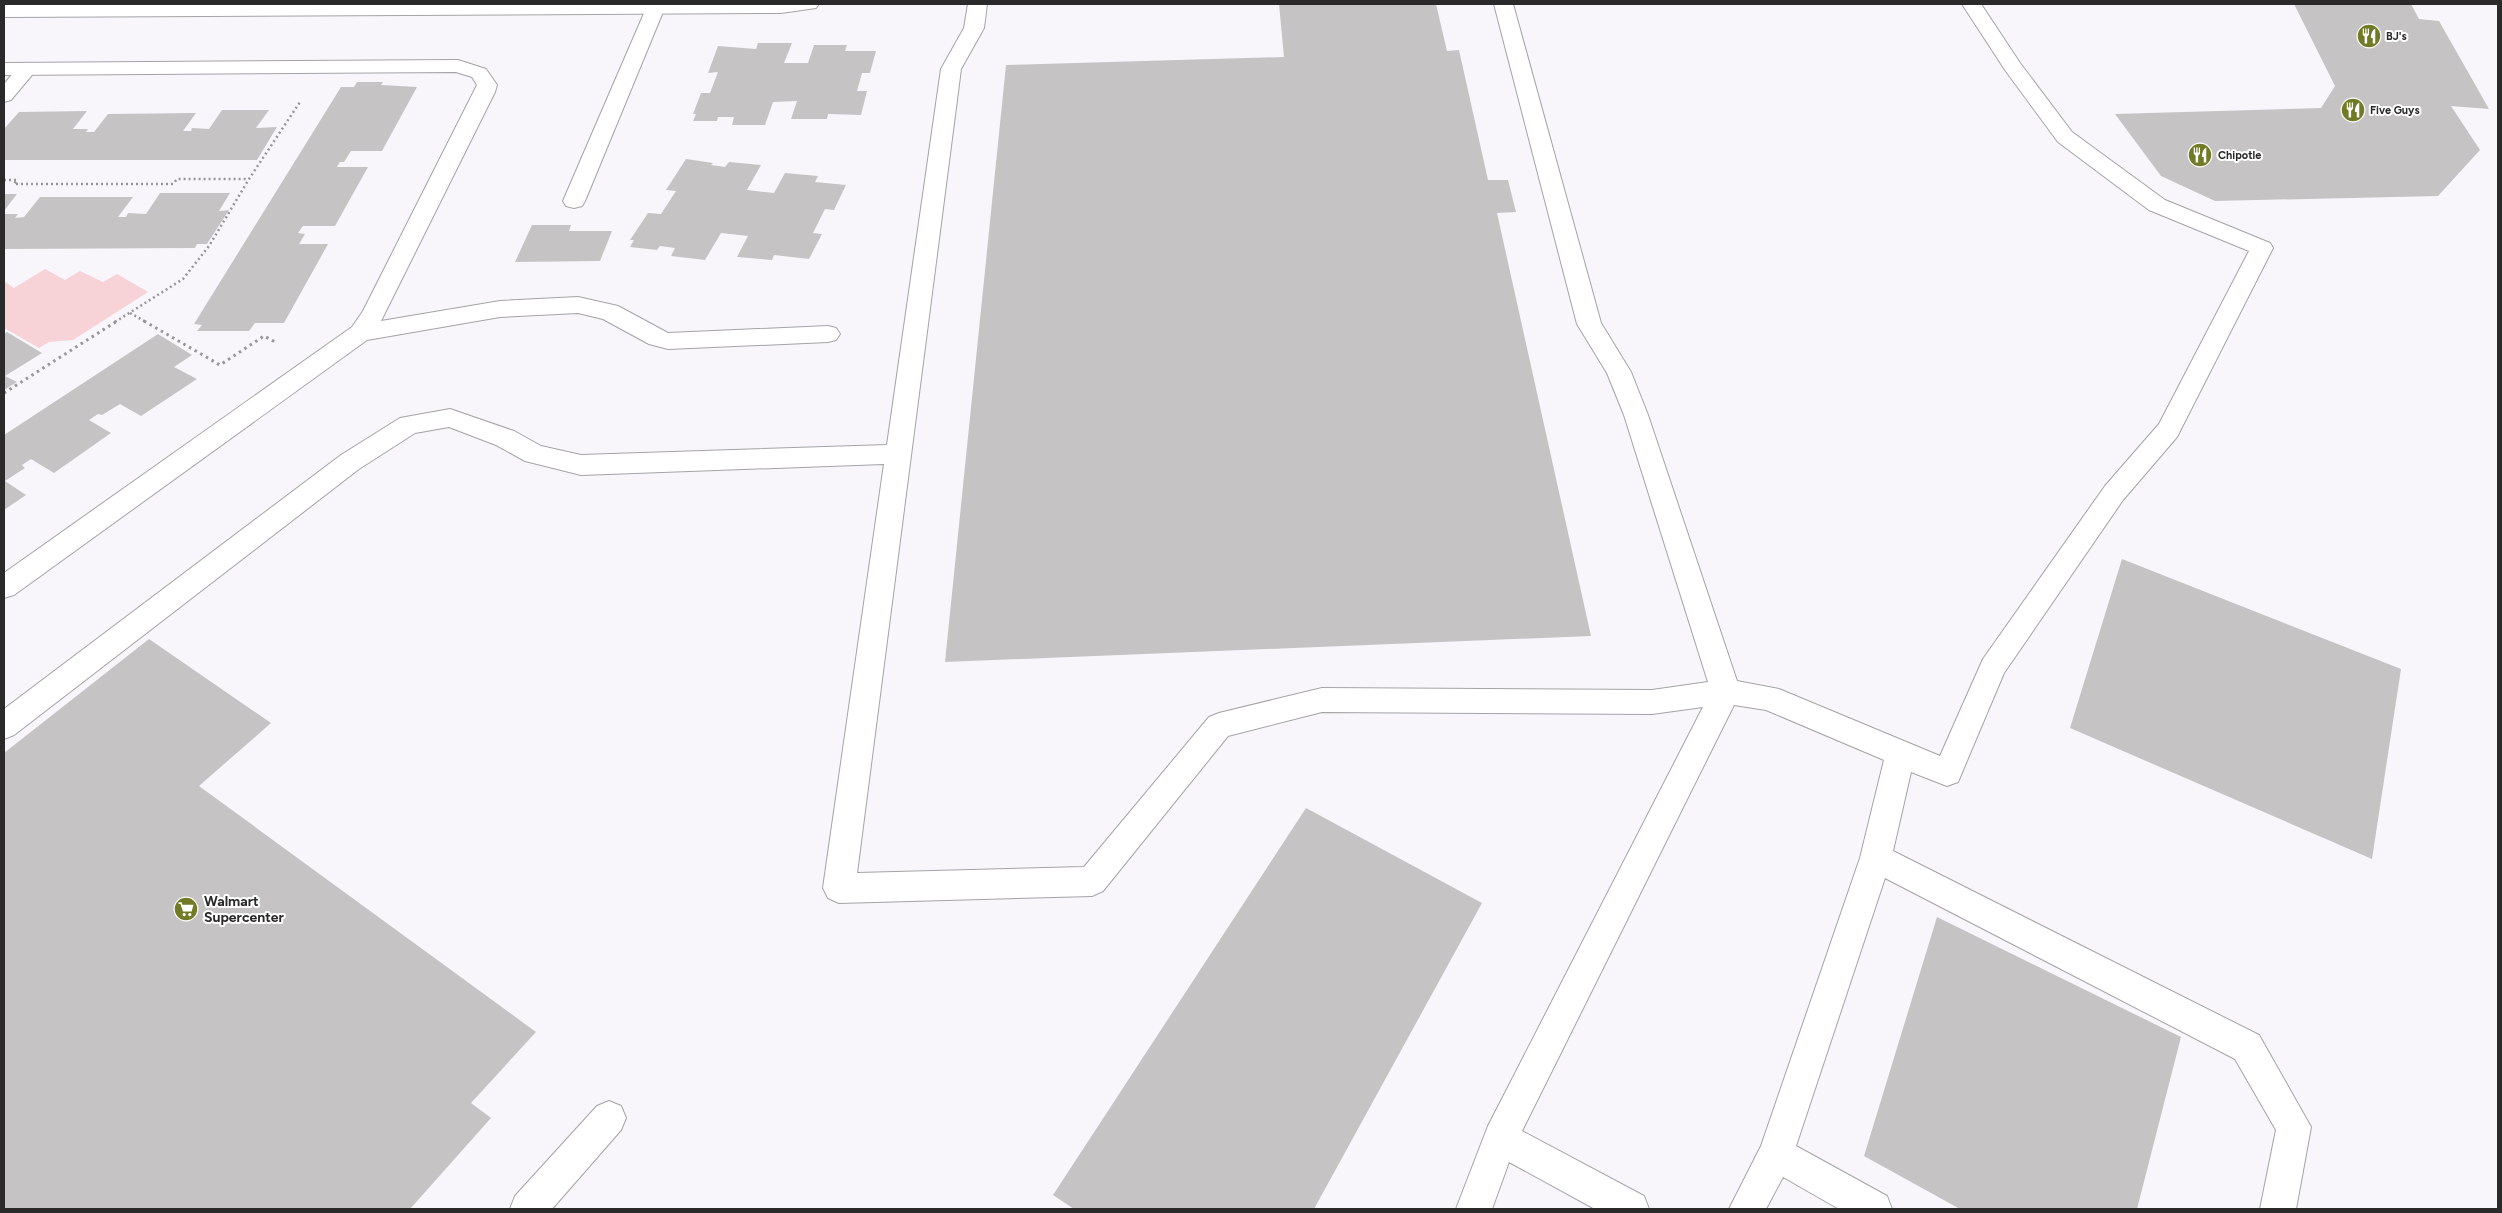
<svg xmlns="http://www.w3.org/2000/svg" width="2502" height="1213" font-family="Figtree,sans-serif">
	<rect width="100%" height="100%" fill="#f8f6fa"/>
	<path fill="#f7d2d6" d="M45 269 65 280 80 271 103 282 117 274 148 292 73 340 49 342 39 348 6 329 4 330V281L14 288Z"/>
	<path fill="#c6c3c5" d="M1279 4H1436L1447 51 1459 50 1488 180H1508L1516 212 1497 213 1591 636 945 662 1006 65 1284 57Z
		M2294 4H2411L2419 19 2439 21 2489 109 2451 106 2480 150 2438 196 2215 201 2161 176 2115 114 2321 108 2335 86Z
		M758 43H792L784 63H808L814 45H847L845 51H876L870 73H862L857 91H867L861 115 828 114 827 119H791L797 101 773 102 765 125H732L734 117H718L717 121H693L696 114H693L701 93H710L718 72 708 73 718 46 756 49Z
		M357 82H383L381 85 417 87 382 151H351L344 162H340L337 167H368L335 226H303L298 233 305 234 299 244H328L284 323H255L249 331H197L202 325 194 324 341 87H354Z
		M222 110H269L256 128 277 127 257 160H4V129L19 112 87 111 73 129H88L86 132H94L108 114 196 113 183 131H191L192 128 209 129Z
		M686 159 713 163 711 165 725 167 729 162 761 165 747 190 774 193 785 173 818 176 815 182 846 185 834 210 825 209 813 233 822 234 809 259 774 255 772 260 737 257 748 236 721 233 705 260 671 256 675 248 660 246 657 250 630 247 634 240H630L648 213 661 214 676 191 666 190Z
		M160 193H230L219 211 229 210 207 244H197L195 248 4 249V214H18L15 218 24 217 40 197H133L118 217H126L128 213 146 214Z
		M4 194H17L4 211Z
		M532 225H571L569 231H612L600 261 515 262Z
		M7 332 42 353 5 376 17 382 4 390V334Z
		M158 334 192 355 174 367 197 379 141 416 120 404 102 415 98 414 89 420 111 433 54 473 31 459 22 465 25 468 5 481 26 495 4 510V435Z
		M2122 559 2401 669 2372 859 2070 728Z
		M149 639 271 723 199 786 536 1032 471 1103 491 1118 410 1209H4V753Z
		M1306 808 1482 903 1314 1209H1074L1053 1195Z
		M1937 917 2181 1037 2137 1209H1960L1864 1156Z"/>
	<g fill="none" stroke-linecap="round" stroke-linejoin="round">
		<g stroke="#a4a3a5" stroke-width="2">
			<path id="lane" d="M648 4H662L665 7 585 201 582 206 574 208 566 206 563 201Z
				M968 4H987L984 28 961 69 857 873 1084 867 1209 717 1219 713 1322 688 1652 690 1708 682 1624 415 1607 373 1577 324 1494 4H1513L1601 323 1631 372 1648 415 1737 681 1779 689 1940 756 1983 659 2105 486 2159 424 2249 251 2149 210 2058 142 2005 70 1962 4H1981L2020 63 2072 132 2165 200 2270 243 2273 248 2177 437 2123 500 2004 673 1958 782 1947 786 1911 772 1893 851 2259 1035 2311 1127 2296 1209H2260L2276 1130 2235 1059 1885 878 1796 1146 1887 1196 1892 1209H1839L1783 1177 1766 1209H1729L1761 1146 1860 858 1884 760 1766 710 1734 705 1522 1131 1644 1196 1649 1209H1595L1509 1162 1492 1209H1456L1488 1126 1703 707 1652 714 1322 712 1228 736 1103 891 1092 896 839 903 828 898 823 888 884 464 581 475 525 461 496 445 449 427 415 433 359 469 14 735 4 739V709L341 455 400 418 450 409 514 431 541 446 581 455 887 445 941 69 964 28Z
				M458 60 486 69 497 85 495 92 381 321 500 301 578 297 618 306 668 333 828 326 836 328 840 334 836 340 828 342 668 349 649 344 603 319 578 313 500 317 367 340 14 595 4 598V573L352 327 363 311 477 85 472 77 456 72 4 75V63Z
				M609 1101 621 1106 626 1118 621 1130 552 1209H510L515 1196 597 1106Z"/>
		</g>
		<g stroke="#a4a3a5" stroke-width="2">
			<path id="street" d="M300 4H819L816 8 781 13 4 17V5Z
				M27 63 34 65 37 69 11 100 4 102V84L20 65Z"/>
		</g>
		<path stroke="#989699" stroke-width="2.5" stroke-dasharray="2 3" stroke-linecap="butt" d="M4 180H17L14 184H173L177 179H248
			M130 313 146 322
			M115 322 183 279 209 246 249 179 300 102"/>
		<path stroke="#989699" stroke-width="3" stroke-dasharray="2.5 4" stroke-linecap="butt" d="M144 321 220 365 264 336 277 343
			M4 393 117 321"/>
		<use href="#lane" fill="#fff" fill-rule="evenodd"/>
		<use href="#street" fill="#fff" fill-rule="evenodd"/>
	</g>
	<defs>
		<g id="restaurant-disc" transform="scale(1.25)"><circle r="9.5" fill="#717a25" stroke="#fff"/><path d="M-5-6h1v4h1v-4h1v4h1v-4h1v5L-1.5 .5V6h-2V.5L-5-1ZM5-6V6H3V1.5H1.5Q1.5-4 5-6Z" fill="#fff"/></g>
		<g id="supermarket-disc" transform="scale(1.25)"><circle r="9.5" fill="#717a25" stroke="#fff"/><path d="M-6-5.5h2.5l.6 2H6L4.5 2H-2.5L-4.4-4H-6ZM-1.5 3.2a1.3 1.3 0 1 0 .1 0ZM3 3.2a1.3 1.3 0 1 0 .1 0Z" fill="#fff"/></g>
	</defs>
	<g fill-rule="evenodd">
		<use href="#restaurant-disc" x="2369" y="36"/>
		<use href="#restaurant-disc" x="2353" y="110"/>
		<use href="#restaurant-disc" x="2200" y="155"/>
		<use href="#supermarket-disc" x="186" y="909"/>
	</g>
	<g text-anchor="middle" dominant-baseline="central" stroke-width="4" stroke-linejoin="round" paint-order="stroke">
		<g font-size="11" font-weight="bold" fill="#2b2a2b" stroke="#fff" text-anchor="start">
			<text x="2386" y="36">BJ's</text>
			<text x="2370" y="110">Five Guys</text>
			<text x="2218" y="155">Chipotle</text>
		</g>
		<g font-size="14" font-weight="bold" fill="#2b2a2b" stroke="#fff" text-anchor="start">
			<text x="204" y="901">Walmart<tspan x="204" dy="16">Supercenter</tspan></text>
		</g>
	</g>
	<rect width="2502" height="1213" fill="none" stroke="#2b2a2b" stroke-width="10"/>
</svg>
